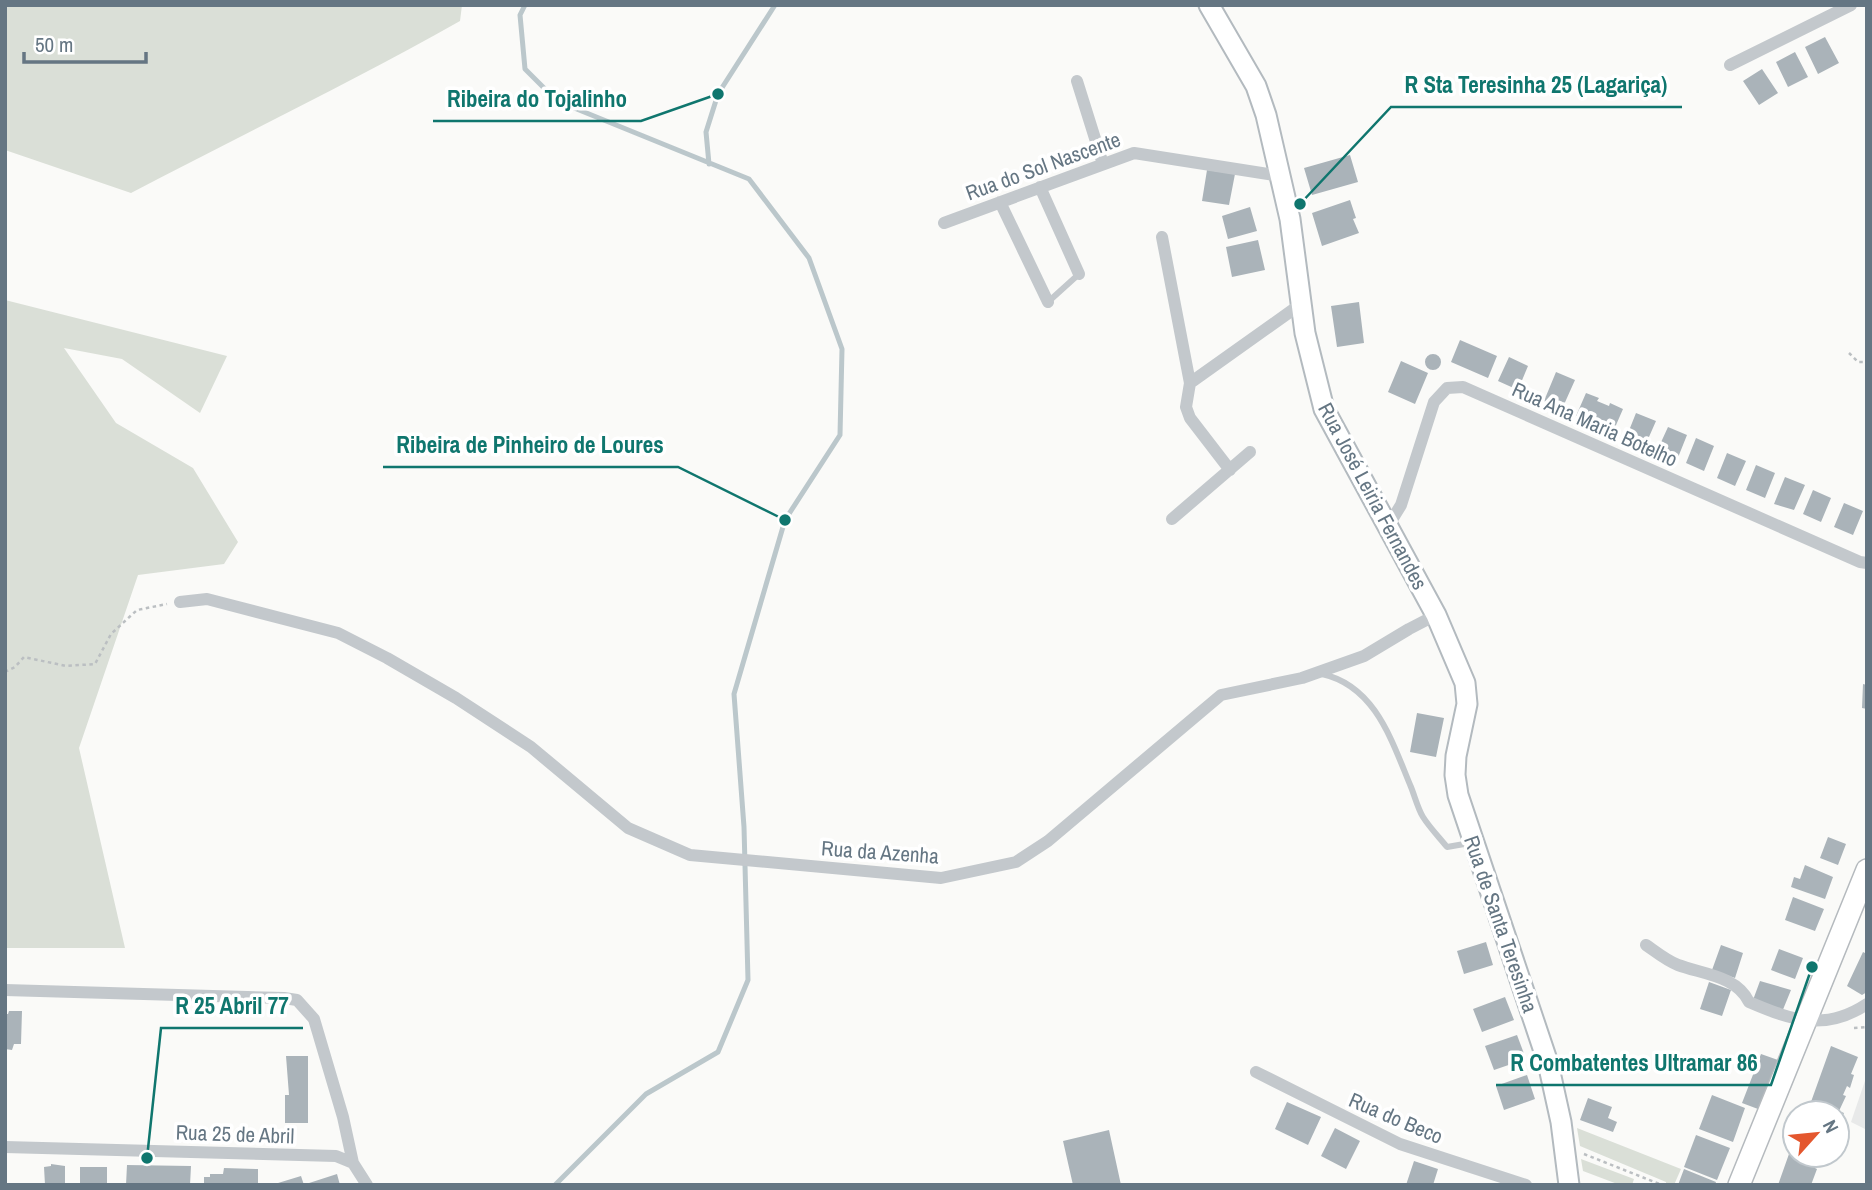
<svg xmlns="http://www.w3.org/2000/svg" width="1872" height="1190" font-family="'Archivo Narrow',sans-serif">
	<rect width="100%" height="100%" fill="#fafaf8"/>
	<path fill="#e8e9e9" d="M1867 1075V1130L1851 1122Z"/>
	<path fill="#dadfd7" d="M5 5H462L460 21C352 82 241 135 131 193L5 150Z
		M5 300 227 356 200 413 122 359 64 348 116 423 193 468 238 542 224 564 138 575 79 748 125 948H5Z
		M1577 1128 1681 1169 1674 1185H1666V1182L1580 1146Z
		M1581 1159 1634 1179 1632 1185H1620L1583 1171Z"/>
	<g fill="none" stroke-linecap="round" stroke-linejoin="round">
		<path stroke="#bbc7cb" stroke-width="5" d="M525 5 520 15 525 69 557 101 749 179 809 258 842 349 840 435 785 520 734 694 744 827 748 980 718 1052 646 1094 555 1185
			M709 164 706 132 718 94 775 5"/>
	</g>
	<path fill="#aab3b9" d="M1825 37 1839 63 1818 74 1805 47Z
		M1795 52 1808 77 1788 87 1776 62Z
		M1762 69 1778 93 1759 105 1743 81Z
		M1350 155 1358 182 1312 195 1304 168Z
		M1207 170 1235 174 1229 205 1202 201Z
		M1350 200 1356 218 1353 219 1359 233 1322 246 1312 213Z
		M1250 207 1257 231 1228 239 1222 216Z
		M1258 240 1265 270 1232 277 1226 247Z
		M1359 302 1364 343 1337 347 1331 306Z
		M1460 340 1497 356 1488 378 1451 362Z
		M1425 362a8 8 0 1 1 16 0a8 8 0 1 1-16 0Z
		M1509 357 1528 366 1518 390 1498 381Z
		M1401 361 1428 373 1415 404 1388 392Z
		M1556 372 1575 380 1562 409 1544 401Z
		M1586 393 1599 398 1597 401 1609 406 1610 403 1623 409 1613 432 1576 416Z
		M1636 413 1656 421 1645 446 1626 438Z
		M1668 427 1687 435 1677 460 1657 451Z
		M1696 438 1714 446 1704 471 1686 463Z
		M1727 453 1746 461 1735 486 1717 478Z
		M1756 465 1775 473 1765 498 1746 490Z
		M1785 477 1805 485 1794 510 1774 504Z
		M1813 490 1831 498 1821 522 1803 514Z
		M1844 503 1863 511 1853 535 1834 527Z
		M1863 684 1867 685V709L1862 708Z
		M1417 713 1444 718 1436 757 1410 752Z
		M1828 837 1846 844 1838 865 1820 858Z
		M1805 865 1833 877 1825 899 1791 887 1794 877 1800 879Z
		M1793 897 1824 909 1815 931 1785 920Z
		M1486 942 1493 965 1464 974 1457 951Z
		M1721 945 1743 953 1735 978 1712 970Z
		M1779 949 1803 958 1795 979 1771 970Z
		M1863 952 1867 954V992L1862 995 1847 986Z
		M1760 981 1791 990 1782 1012 1753 1000Z
		M1709 982 1731 990 1722 1016 1700 1009Z
		M1505 997 1514 1020 1482 1032 1473 1009Z
		M9 1011H22L21 1044H14L12 1050 5 1049V1014H8Z
		M1517 1035 1526 1059 1494 1070 1485 1046Z
		M1831 1046 1858 1057 1851 1074 1854 1075 1850 1088 1847 1086 1843 1095 1846 1096 1839 1111 1844 1113 1837 1126V1113H1807Z
		M1761 1054 1778 1060 1758 1109 1742 1103Z
		M286 1056H308V1123H285V1095H289Z
		M1527 1075 1535 1099 1504 1110 1496 1086Z
		M1712 1095 1745 1108 1733 1142 1699 1129Z
		M1588 1098 1612 1107 1608 1118 1617 1122 1613 1132 1580 1120Z
		M1287 1102 1321 1117 1308 1145 1275 1129Z
		M1335 1128 1360 1141 1346 1169 1321 1156Z
		M1109 1130 1121 1185H1073L1063 1141Z
		M1696 1135 1730 1148 1717 1180 1684 1167Z
		M1795 1137V1155H1823L1821 1161 1818 1160 1815 1168 1817 1169 1811 1185H1778Z
		M1414 1161 1438 1169 1433 1185H1406Z
		M51 1164 65 1166V1185H45L44 1167 51 1166Z
		M127 1165 191 1166 190 1185H126Z
		M80 1167H107V1185H80Z
		M224 1168 258 1169V1185H204V1177H210V1174H223Z
		M1684 1169 1716 1182 1715 1185H1678Z
		M337 1174 340 1185H306V1184Z
		M301 1176 304 1185H279L278 1183Z"/>
	<g fill="none" stroke-linecap="round" stroke-linejoin="round">
		<g stroke="#b3babf" stroke-width="23">
			<path id="secondary" d="M1209 5 1256 86 1266 115 1290 219 1305 333 1324 409 1436 615 1465 683 1467 704 1456 756 1455 775 1458 795 1548 1063 1561 1122 1569 1185"/>
		</g>
		<g stroke="#b5babe" stroke-width="24">
			<path id="primary" d="M1739 1185 1867 870"/>
		</g>
		<path stroke="#bbbfc2" stroke-width="2.5" stroke-dasharray="3.5 3.5" stroke-linecap="butt" d="M1849 353 1858 362H1867
			M5 672 15 667 24 657 66 666 95 664 111 634 137 610 167 604
			M1854 1028 1867 1027
			M1584 1154 1662 1185"/>
		<path stroke="#c3c8cc" stroke-width="6" d="M1048 302 1079 274
			M1322 674C1376 686 1392 742 1411 787 1415 797 1418 809 1423 817 1430 828 1439 837 1447 847L1470 843"/>
		<path stroke="#c3c8cc" stroke-width="12" d="M1730 65 1851 5
			M1077 81 1103 164
			M1040 187 1079 274
			M1000 202 1048 302
			M944 223 1134 153 1281 176
			M1162 237 1190 383 1301 304
			M1190 383 1186 407 1190 418 1230 470
			M1172 519 1250 452
			M1388 526 1401 505 1434 402 1447 388 1463 387 1860 562 1867 563
			M180 602 207 599 338 633 387 658 456 698 531 747 628 828 690 855 941 878 1016 862 1048 841 1221 695 1302 678 1364 656 1409 629 1436 615
			M1646 945C1656 952 1667 961 1678 965 1703 974 1737 976 1749 1002 1791 1020 1825 1032 1867 1004
			M5 990 284 998 297 1000 314 1019 343 1117 353 1163
			M1256 1072 1400 1144 1526 1185
			M5 1147 336 1156 353 1163 367 1185"/>
		<use href="#secondary" stroke="#fff" stroke-width="19"/>
		<use href="#primary" stroke="#fff" stroke-width="21"/>
	</g>
	<g text-anchor="middle" dominant-baseline="central" stroke-width="7" stroke-linejoin="round" paint-order="stroke">
		<g font-size="21" fill="#657683" stroke="#fff">
			<text transform="translate(1043 166) rotate(-20)">Rua do Sol Nascente</text>
			<text transform="translate(1595 424) rotate(24)">Rua Ana Maria Botelho</text>
			<text transform="translate(1373 496) rotate(62)">Rua José Leiria Fernandes</text>
			<text transform="translate(880 852) rotate(4)">Rua da Azenha</text>
			<text transform="translate(1501 924) rotate(71)">Rua de Santa Teresinha</text>
			<text transform="translate(1396 1118) rotate(23)">Rua do Beco</text>
			<text transform="translate(235 1134) rotate(2)">Rua 25 de Abril</text>
		</g>
	</g>
	<path fill="none" stroke="#0f766e" stroke-width="2.5" d="M1300 204L1391 107H1682M718 94L641 121H433M785 520L678 467H383M147 1158L161 1028H303M1812 967L1771 1085H1496"/>
	<g fill="#0f766e" stroke="#fff" stroke-width="2.5">
		<circle cx="1300" cy="204" r="7"/>
		<circle cx="718" cy="94" r="7"/>
		<circle cx="785" cy="520" r="7"/>
		<circle cx="147" cy="1158" r="7"/>
		<circle cx="1812" cy="967" r="7"/>
	</g>
	<g font-size="23" text-anchor="middle" font-weight="bold" fill="#0f766e" stroke="#fff" stroke-width="7" stroke-linejoin="round" paint-order="stroke">
		<text x="1536" y="93">R Sta Teresinha 25 (Lagariça)</text>
		<text x="537" y="107">Ribeira do Tojalinho</text>
		<text x="530" y="453">Ribeira de Pinheiro de Loures</text>
		<text x="232" y="1014">R 25 Abril 77</text>
		<text x="1634" y="1071">R Combatentes Ultramar 86</text>
	</g>
	<rect width="1872" height="1190" fill="none" stroke="#657683" stroke-width="14"/>
	<g transform="translate(1816 1134) rotate(63)"><circle r="33" fill="#ffffff" stroke="#c1c8cd" stroke-width="2"/>
	<path d="M0-5L12 26L0 18L-12 26Z" fill="#e4572e"/>
	<text y="-10" font-size="19" font-weight="bold" text-anchor="middle" fill="#657683">N</text>
	</g>
	<path d="M24 52v10h122v-10" fill="none" stroke="#657683" stroke-width="3.5"/>
	<text x="35" y="52" font-size="21" fill="#657683" stroke="#ffffff" stroke-width="5" paint-order="stroke">50 m</text>
</svg>
